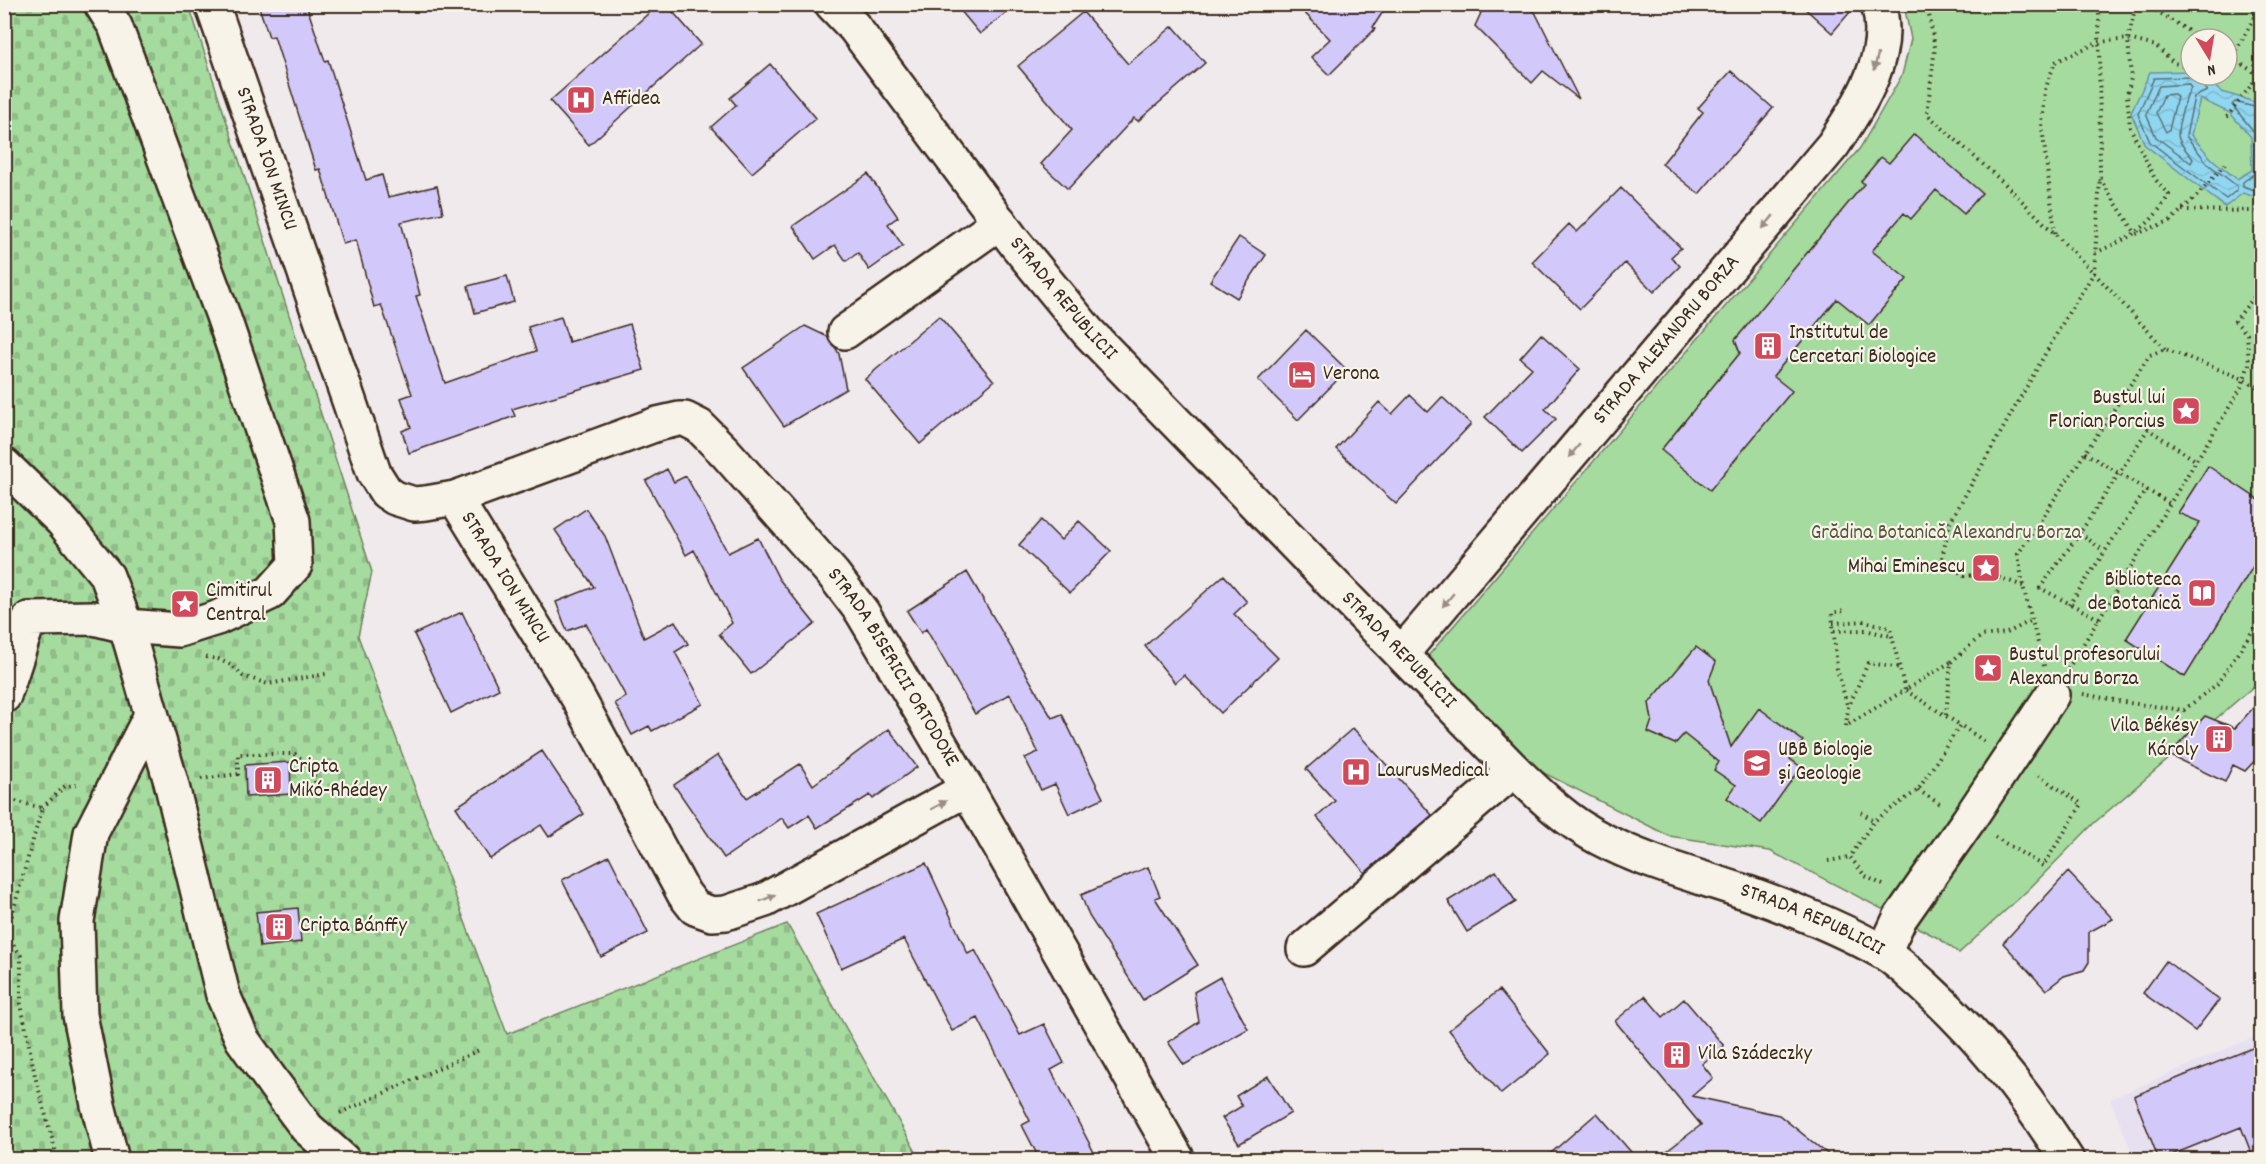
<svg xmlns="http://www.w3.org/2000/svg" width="2266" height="1164" font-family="Dekko,sans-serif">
	<defs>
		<pattern id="cemetery-stones" width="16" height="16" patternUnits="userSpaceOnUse" patternTransform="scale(1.5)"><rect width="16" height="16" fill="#a5db9e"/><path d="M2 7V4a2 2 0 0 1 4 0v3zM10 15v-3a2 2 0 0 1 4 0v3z" fill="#8fbc88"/></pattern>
		<pattern id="water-waves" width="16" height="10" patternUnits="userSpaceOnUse" patternTransform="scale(1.5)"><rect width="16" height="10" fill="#8fd6f1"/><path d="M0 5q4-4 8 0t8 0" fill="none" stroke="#7cb8ce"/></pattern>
	</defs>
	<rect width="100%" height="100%" fill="#f0eaec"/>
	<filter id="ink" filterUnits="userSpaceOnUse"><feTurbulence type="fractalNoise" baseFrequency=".0167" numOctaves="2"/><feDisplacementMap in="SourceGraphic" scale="12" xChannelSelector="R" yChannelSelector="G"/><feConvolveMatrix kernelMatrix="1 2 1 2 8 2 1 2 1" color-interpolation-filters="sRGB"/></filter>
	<g filter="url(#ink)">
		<path fill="#e7e0f0" d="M2261 1034V1159H2135L2110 1099Z"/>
		<path fill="url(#cemetery-stones)" stroke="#70825e" stroke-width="1.5" d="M5 5H189L372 572 358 636 507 1034 787 924 920 1159 5 1160Z"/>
		<path fill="#a5db9e" stroke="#70825e" stroke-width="1.5" fill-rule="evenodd" d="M1904 5H2261V682L2260 681 2094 823 2028 890 1959 953 1938 938 1770 851 1669 836 1532 767 1428 656 1860 148 1902 75 1911 39ZM2191 39H2227V75H2191Z"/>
		<path fill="url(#water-waves)" stroke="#6d919d" stroke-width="1.5" fill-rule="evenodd" d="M2191 71V75H2198L2222 92 2261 104V199L2243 193 2225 207 2145 145 2131 113 2150 72ZM2200 99 2230 113 2251 137 2252 170 2237 179 2212 159 2191 135Z"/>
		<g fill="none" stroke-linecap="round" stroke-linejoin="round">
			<path stroke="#5d6f72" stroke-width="1.5" d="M2194 77 2207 91 2194 97 2186 136 2208 164 2237 186V190L2226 199 2150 142 2138 114 2154 78Z
				M2188 84 2191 88C2186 96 2175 130 2179 139 2181 146 2189 153 2193 159L2191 163 2156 137 2146 114 2159 86Z
				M2174 94 2177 97 2169 130 2166 132 2156 113 2164 95Z
				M2262 109 2235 102 2232 105 2256 134 2258 171 2243 182V186L2262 193"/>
		</g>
		<path fill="#d3c8fa" stroke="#3b2a1e" stroke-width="1.5" d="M258 4H306L325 61 328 60 366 180 382 175 388 197 437 186 443 213 401 222 420 295 416 296 445 383 536 351 528 327 561 317 569 342 630 324 644 370 512 409 515 416 409 453 402 431 411 427 401 398 412 394 381 305 374 307 356 240 343 244 320 169 316 170 274 36 269 37Z
			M659 4H666L701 44 589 145 550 101Z
			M955 4H1017L980 34Z
			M1296 4H1388L1373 27 1375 29 1329 75 1311 57 1330 39Z
			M1485 4H1520L1535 12 1579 99 1543 71 1532 83 1475 26Z
			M1800 4H1857L1832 33Z
			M1083 12 1128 64 1173 26 1205 63 1138 121 1134 118 1068 189 1041 164 1072 130 1018 66Z
			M770 64 816 118 752 173 711 127 736 105 730 98Z
			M1731 71 1773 108 1699 194 1662 164 1703 112 1698 108Z
			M1914 134 1982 193 1964 214 1936 190 1911 219 1904 213 1872 251 1907 279 1869 325 1837 299 1773 376 1792 391 1710 490 1661 450 1740 353 1735 340 1864 184 1861 181 1881 157 1889 163Z
			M868 174 898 217 888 224 903 246 869 270 858 253 846 261 835 245 815 259 793 226Z
			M1621 188 1681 248 1671 257 1680 266 1654 292 1625 263 1580 309 1532 262 1569 224 1577 232Z
			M1239 237 1266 255 1237 298 1210 281Z
			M507 276 514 302 475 313 468 286Z
			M939 316 994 381 920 444 865 379Z
			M805 326 828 337 835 347 839 354 846 389 784 426 743 368Z
			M1306 330 1347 370 1298 420 1258 380Z
			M1541 334 1580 369 1545 409 1556 419 1522 453 1485 417 1532 368 1520 358Z
			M1410 395 1428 412 1442 397 1471 424 1396 504 1336 449 1379 402 1392 414Z
			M2208 466 2262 502V552L2185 677 2126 639 2200 522 2178 513Z
			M667 469 674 482 686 476 728 553 758 538 779 579 815 624 751 674 719 634 732 623 694 550 686 555 646 481Z
			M586 509 605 536 644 638 675 621 688 644 675 652 703 704 652 731 649 726 632 735 615 703 626 697 586 624 567 631 556 602 594 587 555 530Z
			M1041 520 1061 540 1079 521 1111 551 1070 593 1019 545Z
			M967 572 1052 718 1062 714 1103 798 1069 814 1055 784 1041 790 1025 758 1038 752 1010 694 975 714 926 629 921 633 907 611Z
			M1224 575 1247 602 1234 614 1278 658 1221 713 1184 675 1175 683 1145 646Z
			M462 612 499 689 451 713 414 634Z
			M1696 647 1716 662 1709 680 1731 747 1759 708 1803 741 1790 759 1801 767 1761 823 1727 798 1736 785 1714 770 1719 762 1684 734 1675 744 1648 732 1652 720 1649 703Z
			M2262 698V753L2245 771 2233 765 2225 782 2169 755 2205 716 2235 728Z
			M1353 728 1432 815 1365 873 1317 817 1335 801 1306 769Z
			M889 729 917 767 873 799 870 795 817 828 809 815 789 828 782 818 724 858 674 785 718 755 747 798 800 764 813 785Z
			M542 751 584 814 549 837 541 825 490 859 456 807Z
			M290 762 291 794 246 797 245 765Z
			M609 856 648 933 601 957 562 880Z
			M926 863 968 954 975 950 1020 1035 1044 1024 1064 1063 1051 1070 1098 1160H1040L1022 1125 1030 1121 978 1018 952 1031 904 939 841 968 816 914Z
			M1148 867 1160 896 1155 898 1198 965 1143 1000 1089 916 1081 895Z
			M1496 871 1516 902 1467 932 1448 901Z
			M2068 872 2113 919 2089 932V962L2084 970 2064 976 2046 990 2003 943Z
			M298 908 301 942 260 947 256 912Z
			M2166 961 2219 1000 2195 1031 2143 993Z
			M1220 977 1248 1029 1184 1065 1168 1042 1199 1022 1194 992Z
			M1499 990 1550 1054 1501 1094 1449 1030Z
			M1645 996 1663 1017 1684 999 1724 1046 1702 1064 1713 1078 1692 1096 1779 1115 1835 1160H1655L1701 1125 1615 1021Z
			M2262 1044V1160H2254L2241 1127 2159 1160 2134 1096Z
			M1268 1076 1291 1113 1239 1144 1222 1118 1242 1106 1236 1096Z
			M1597 1113 1638 1160H1543Z"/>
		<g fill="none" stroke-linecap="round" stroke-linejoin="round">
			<g stroke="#3b2a1e" stroke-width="38">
				<g id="minor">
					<path id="s1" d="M212 4 374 473 386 492 395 498 414 504 426 503 455 498 657 424 679 419H685L699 426 725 452 833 574 862 612 967 789 1178 1160"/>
					<path id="s2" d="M832 4 854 27 1015 243 1088 332 1514 770C1540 795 1566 821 1599 838 1646 863 1698 876 1748 893 1793 909 1839 927 1881 951 1896 959 1910 974 1923 985 1979 1036 2027 1095 2067 1160"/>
					<path d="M845 332 1000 222"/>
					<path d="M4 465 62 521 107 576 126 626 171 782 223 995 242 1039 274 1084 307 1128 343 1160"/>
					<path id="s3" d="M455 498 577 696 684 894 695 908 712 914 726 913 765 900 967 789"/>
					<path id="s4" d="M1402 653 1833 145C1859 105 1894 55 1878 4"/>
					<path d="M4 696 29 619 94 618 126 626 179 630 217 618 270 593 295 565 293 521 222 313 115 26 101 4"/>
					<path d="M1304 949 1514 770"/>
					<path d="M1884 952 1900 918 1968 821 2052 695"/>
					<path d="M112 1160 98 1105 80 1015 77 921 91 833 151 715"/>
				</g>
			</g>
			<path stroke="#3b2a1e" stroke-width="4" stroke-dasharray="1.5 4.5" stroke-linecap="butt" d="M1927 4 1935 47 1927 114 2006 185 2094 273 2165 349
				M2146 4 2201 39
				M2227 55 2262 77
				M2227 66 2258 12V4
				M2206 75H2221
				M2227 117 2259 75
				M2100 179 2136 234 2170 221 2199 194 2225 164
				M2182 210 2251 211 2262 214
				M2055 233 2042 127 2045 90 2055 62 2099 42 2128 39 2156 46 2174 63 2191 67
				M2095 253C2132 236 2147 231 2169 195L2155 179 2130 127 2127 95 2131 78 2128 39 2136 4
				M2085 453 2169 503
				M2080 533 2104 551
				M2023 586 1990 574 1964 576 1942 558 1950 522 2069 312 2094 273 2100 177 2099 4
				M2069 605 2146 490
				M1843 611 1832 613 1837 669 1848 708
				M2099 619 2040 588 2080 533 2148 429 2195 460
				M1833 623 1865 621 1890 628 1905 690 1846 726
				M1834 631 1865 630 1891 636
				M206 657 218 659 233 666 243 676 268 684 326 674
				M1951 662 1981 636 2007 633 2032 620
				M2044 666 2023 586 2018 554 2150 355 2165 349 2244 379 2262 390
				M2068 669 2241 388 2249 364 2247 334 2235 321 2262 287
				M2083 694 2129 703 2184 710 2217 684 2262 617
				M1946 715 1951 662 1905 690 1960 725
				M1846 726 1848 708 1868 663 1901 668
				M201 779 238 774V754H295L312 767 316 786
				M1918 790 1940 804
				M4 798 42 808 4 943
				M42 808 65 786 80 785
				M1861 812 1874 821
				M1995 837 2043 866 2082 804 2036 774
				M1828 861 1850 857
				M1883 885 1865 876 1850 857 1874 821 1918 790 1960 725 1984 741
				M7 935 21 956V1004L35 1076 58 1160
				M340 1113 479 1050"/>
			<use href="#minor" stroke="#f7f3e8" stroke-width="33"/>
		</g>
		<defs><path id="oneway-solid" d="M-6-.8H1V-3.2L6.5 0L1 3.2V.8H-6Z" transform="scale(1.5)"/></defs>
		<g fill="#998e83">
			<use href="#oneway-solid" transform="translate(1876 62) rotate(104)"/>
			<use href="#oneway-solid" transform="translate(1768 222) rotate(130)"/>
			<use href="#oneway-solid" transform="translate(1574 451) rotate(130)"/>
			<use href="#oneway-solid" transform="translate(1448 600) rotate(130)"/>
			<use href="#oneway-solid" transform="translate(939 805) rotate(-29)"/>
			<use href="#oneway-solid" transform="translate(768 898) rotate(-23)"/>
		</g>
	</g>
	<defs>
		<g id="hospital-square" transform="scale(1.5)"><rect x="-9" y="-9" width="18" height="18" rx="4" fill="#d1495b" stroke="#f7f3e8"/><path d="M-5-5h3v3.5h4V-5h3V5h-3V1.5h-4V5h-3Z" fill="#fff"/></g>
		<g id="building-square" transform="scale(1.5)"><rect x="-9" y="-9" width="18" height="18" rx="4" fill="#d1495b" stroke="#f7f3e8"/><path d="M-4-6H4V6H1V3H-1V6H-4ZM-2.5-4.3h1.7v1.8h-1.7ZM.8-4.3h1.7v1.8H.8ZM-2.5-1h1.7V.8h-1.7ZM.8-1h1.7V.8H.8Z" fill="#fff"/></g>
		<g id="hotel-square" transform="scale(1.5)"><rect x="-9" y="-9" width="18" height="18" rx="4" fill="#d1495b" stroke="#f7f3e8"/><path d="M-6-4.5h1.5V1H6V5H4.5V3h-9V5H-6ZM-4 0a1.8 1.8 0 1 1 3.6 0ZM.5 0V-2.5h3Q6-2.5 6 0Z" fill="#fff"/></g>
		<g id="sight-square" transform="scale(1.5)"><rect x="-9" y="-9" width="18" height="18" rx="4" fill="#d1495b" stroke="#f7f3e8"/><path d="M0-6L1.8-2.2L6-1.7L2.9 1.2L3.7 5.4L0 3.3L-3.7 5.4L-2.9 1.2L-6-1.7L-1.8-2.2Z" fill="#fff"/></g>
		<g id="library-square" transform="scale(1.5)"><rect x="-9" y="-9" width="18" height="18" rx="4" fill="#d1495b" stroke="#f7f3e8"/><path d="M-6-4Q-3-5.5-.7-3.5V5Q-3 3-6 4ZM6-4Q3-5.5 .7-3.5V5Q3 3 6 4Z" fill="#fff"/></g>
		<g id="university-square" transform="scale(1.5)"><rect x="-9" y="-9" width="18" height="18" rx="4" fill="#d1495b" stroke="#f7f3e8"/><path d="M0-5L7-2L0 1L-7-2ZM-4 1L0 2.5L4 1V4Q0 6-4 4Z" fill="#fff"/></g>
	</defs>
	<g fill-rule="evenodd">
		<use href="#hospital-square" x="581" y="100"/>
		<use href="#building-square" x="1768" y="346"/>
		<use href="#hotel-square" x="1302" y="375"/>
		<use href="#sight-square" x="2186" y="411"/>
		<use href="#sight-square" x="1986" y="568"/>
		<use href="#library-square" x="2202" y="593"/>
		<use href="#sight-square" x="185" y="604"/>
		<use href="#sight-square" x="1988" y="668"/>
		<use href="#building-square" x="2219" y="739"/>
		<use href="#university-square" x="1757" y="763"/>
		<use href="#hospital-square" x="1356" y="772"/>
		<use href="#building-square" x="268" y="780"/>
		<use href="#building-square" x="279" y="927"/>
		<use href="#building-square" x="1677" y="1055"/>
	</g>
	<g text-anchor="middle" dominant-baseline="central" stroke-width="4.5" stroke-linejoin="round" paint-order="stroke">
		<g font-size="21" fill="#3b2a1e" stroke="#f7f3e8" text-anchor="start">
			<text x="602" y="100">Affidea</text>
			<text x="1789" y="334">Institutul de<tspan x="1789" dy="24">Cercetari Biologice</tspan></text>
			<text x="1323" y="375">Verona</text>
			<text x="2165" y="399" text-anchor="end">Bustul lui<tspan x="2165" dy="24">Florian Porcius</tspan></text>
			<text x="1965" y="568" text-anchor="end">Mihai Eminescu</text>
			<text x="2181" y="581" text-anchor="end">Biblioteca<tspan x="2181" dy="24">de Botanică</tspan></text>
			<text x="206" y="592">Cimitirul<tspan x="206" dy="24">Central</tspan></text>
			<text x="2009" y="656">Bustul profesorului<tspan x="2009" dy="24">Alexandru Borza</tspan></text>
			<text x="2198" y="727" text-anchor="end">Vila Békésy<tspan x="2198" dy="24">Károly</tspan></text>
			<text x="1778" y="751">UBB Biologie<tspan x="1778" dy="24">și Geologie</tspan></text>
			<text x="289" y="768">Cripta<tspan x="289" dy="24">Mikó-Rhédey</tspan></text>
			<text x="1377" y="772">LaurusMedical</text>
			<text x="300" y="927">Cripta Bánffy</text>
			<text x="1698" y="1055">Vila Szádeczky</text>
		</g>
		<g font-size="21" fill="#3b2a1e" stroke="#f7f3e8">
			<text stroke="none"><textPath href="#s1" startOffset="164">STRADA ION MINCU</textPath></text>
			<text stroke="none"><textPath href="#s2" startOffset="375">STRADA REPUBLICII</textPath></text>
			<text stroke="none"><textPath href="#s4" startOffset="410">STRADA ALEXANDRU BORZA</textPath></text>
			<text stroke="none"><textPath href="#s3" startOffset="94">STRADA ION MINCU</textPath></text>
			<text stroke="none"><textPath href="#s2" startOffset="861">STRADA REPUBLICII</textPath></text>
			<text stroke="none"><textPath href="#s1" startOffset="1161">STRADA BISERICII ORTODOXE</textPath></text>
			<text stroke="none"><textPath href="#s2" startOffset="1365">STRADA REPUBLICII</textPath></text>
		</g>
		<g font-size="21" fill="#56563e" stroke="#f7f3e8">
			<text x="1946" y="534">Grădina Botanică Alexandru Borza</text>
		</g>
	</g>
	<rect width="2266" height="1164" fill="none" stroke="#f7f3e8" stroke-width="24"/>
	<rect x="12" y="12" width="2242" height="1140" fill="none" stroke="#3b2a1e" stroke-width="2" filter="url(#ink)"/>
	<g transform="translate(2209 57) rotate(169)"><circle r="28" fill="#f7f3e8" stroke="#aca397" stroke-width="1.5"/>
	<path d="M0-4.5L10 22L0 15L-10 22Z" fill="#d1495b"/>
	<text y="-9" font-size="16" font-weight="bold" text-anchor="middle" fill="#3b2a1e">N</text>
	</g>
</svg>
